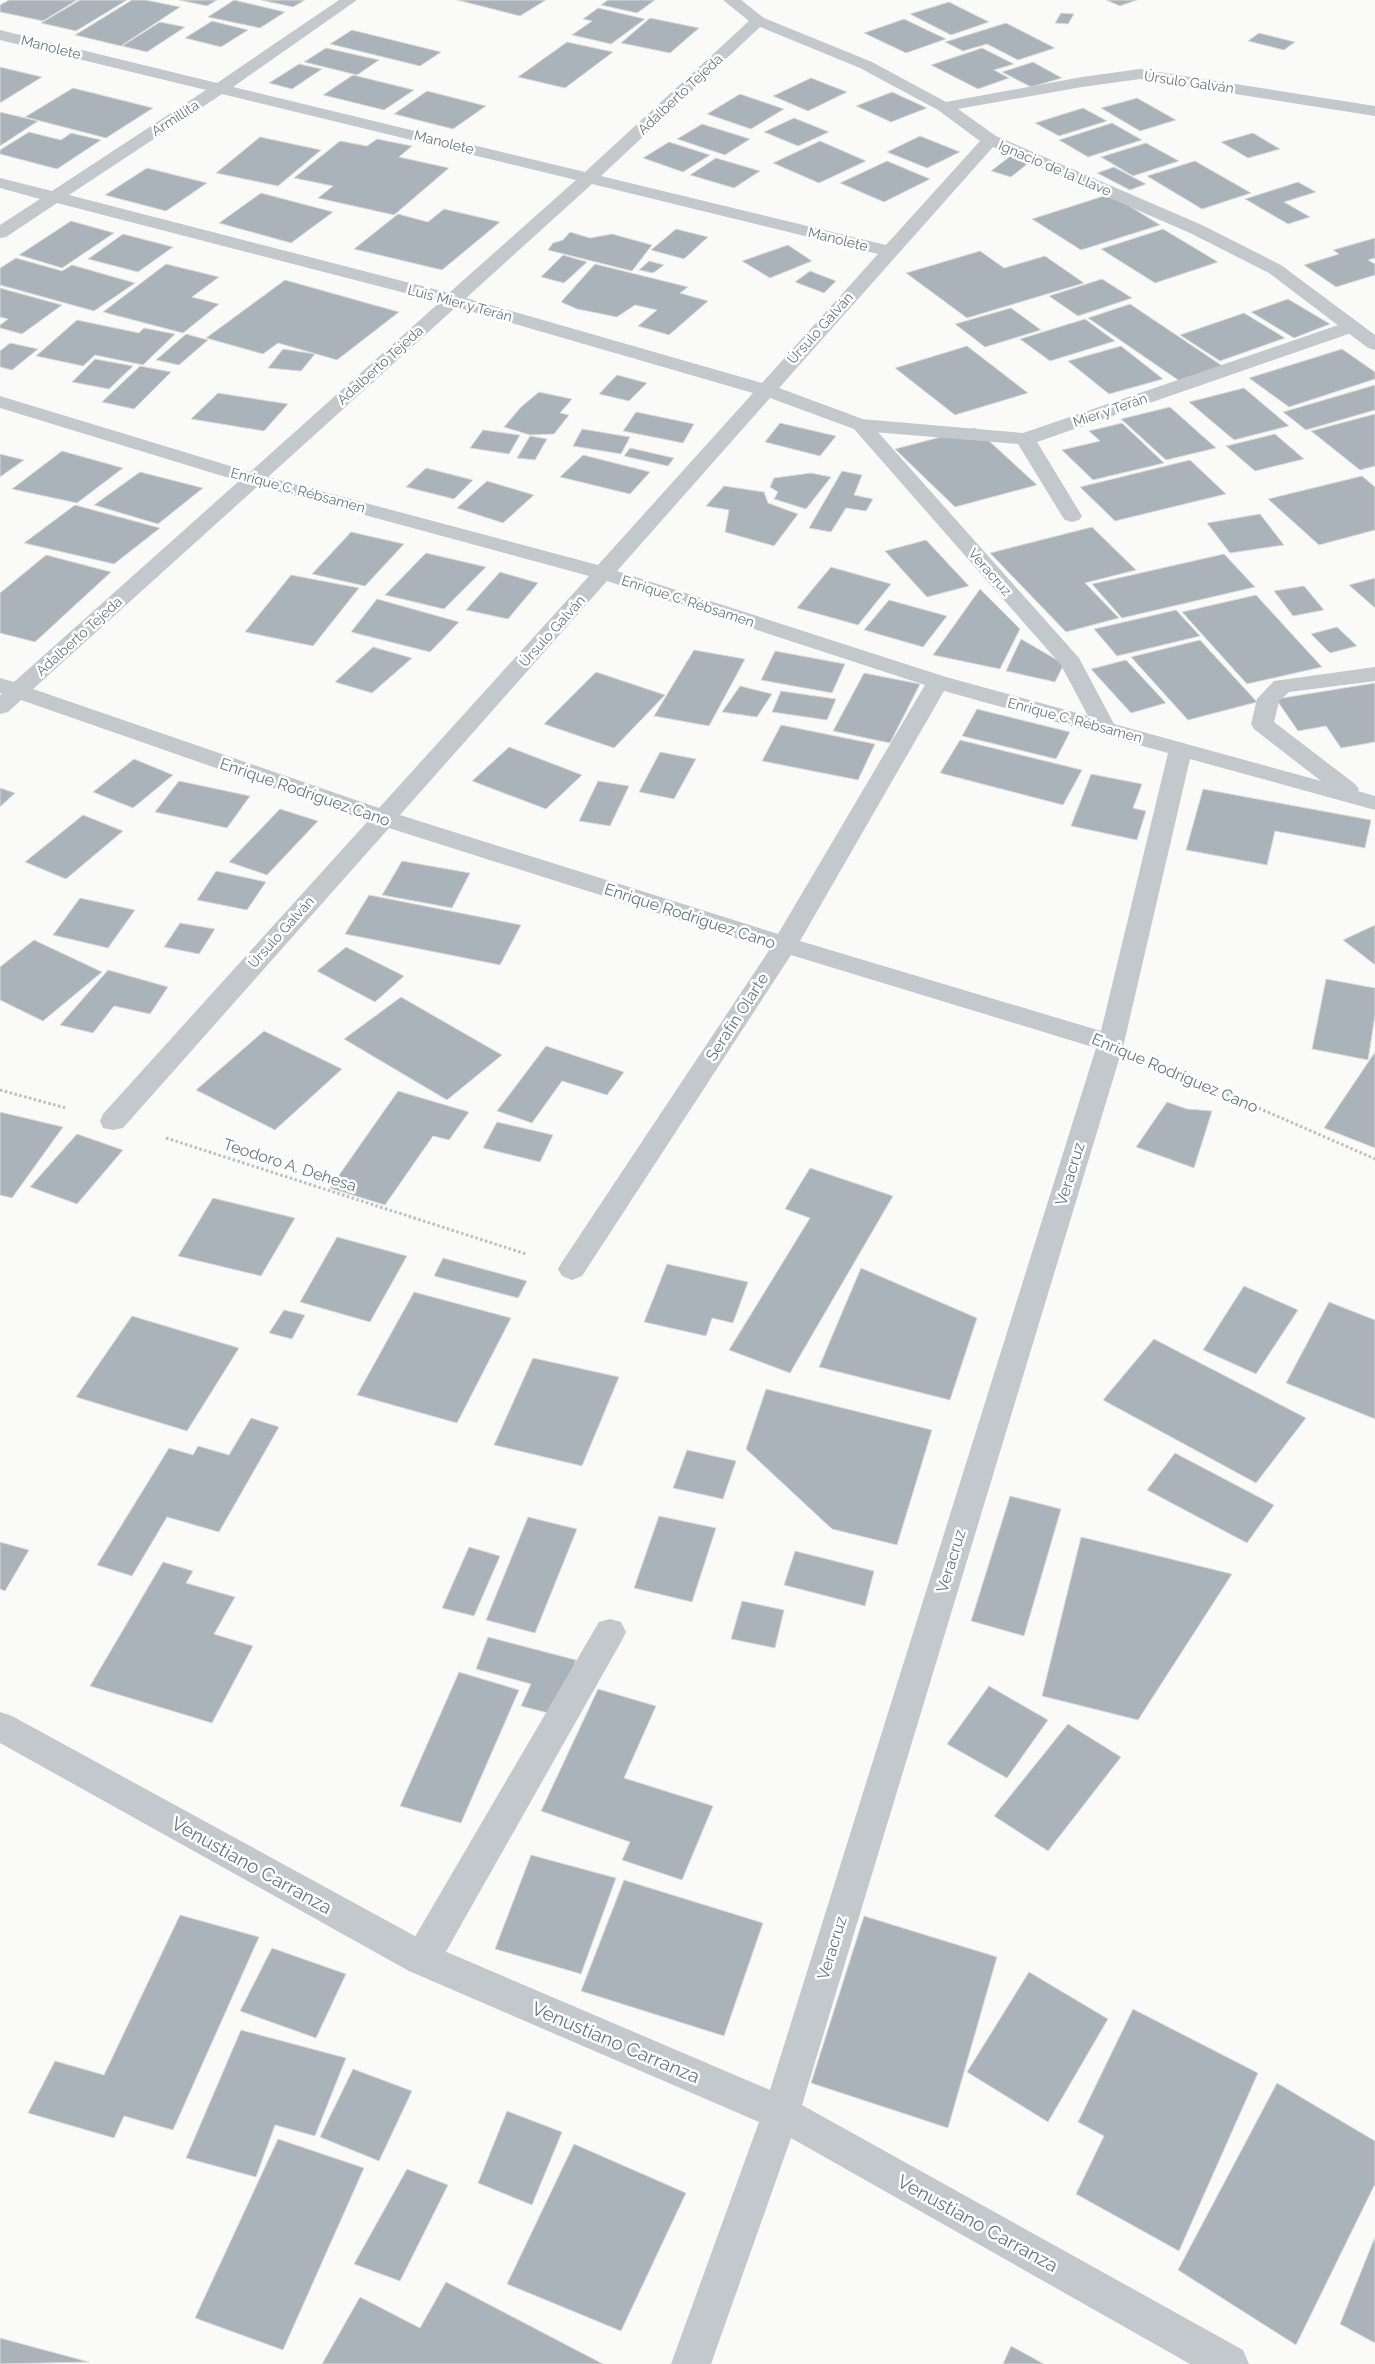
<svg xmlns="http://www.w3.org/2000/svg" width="1375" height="2364" font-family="Raleway,sans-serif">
	<rect width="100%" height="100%" fill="#fafaf8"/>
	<path fill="#aab3b9" stroke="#dcdcda" d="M9 0H77L43 21 0 12V5Z
		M80 0H127L76 31 41 23Z
		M132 0H146L180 7 121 46 75 35Z
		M179 0H217L207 6Z
		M234 0 285 12 260 28 208 17Z
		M261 0H305L293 7Z
		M457 0H546L520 16Z
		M608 0H655L637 13 601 5Z
		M1106 0H1137L1120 6Z
		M949 2 989 22 951 35 910 14Z
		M598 8 645 19 611 44 572 35 592 21 583 19Z
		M1061 13 1074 14 1068 24 1055 23Z
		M650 18 699 28 670 53 621 43Z
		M904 19 946 39 906 53 864 33Z
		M212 21 248 30 221 47 185 38Z
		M160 22 185 27 147 52 122 46Z
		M1006 23 1055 48 1018 60 987 44 963 51 945 42Z
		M352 30 441 52 420 66 330 44Z
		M1259 33 1295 42 1284 50 1248 41Z
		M567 42 613 52 565 88 518 77Z
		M326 48 379 60 357 75 304 62Z
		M982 48 1014 64 994 70 1009 78 978 89 931 65Z
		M1033 62 1062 78 1031 87 1002 72Z
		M299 64 322 69 292 89 269 83Z
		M0 67 42 77 0 103Z
		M353 75 414 90 384 110 323 95Z
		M811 78 847 92 808 111 773 96Z
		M73 88 153 108 106 138 25 117Z
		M427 91 486 106 453 129 394 114Z
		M892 92 927 108 891 122 856 106Z
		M740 94 784 109 751 129 707 114Z
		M1137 98 1176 120 1140 131 1101 108Z
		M1083 108 1107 121 1059 136 1035 123Z
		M0 112 38 121 0 146Z
		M794 118 829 132 798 146 764 132Z
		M1112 123 1142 140 1088 157 1059 140Z
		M702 124 750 139 725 155 677 139Z
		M29 132 61 140 71 133 101 140 57 169 0 154V150Z
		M1253 133 1280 149 1248 158 1221 142Z
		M920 136 960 152 927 168 887 152Z
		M260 137 321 150 278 186 216 173Z
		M377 139 412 146 399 157 449 168 394 215 318 198 333 186 294 178 340 141 367 146Z
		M820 141 866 161 819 183 773 163Z
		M669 142 710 155 683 172 643 158Z
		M1146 143 1179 161 1133 176 1101 157Z
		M1017 151 1036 157 1011 177 991 171Z
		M716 158 760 171 734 188 690 175Z
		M887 161 930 179 884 202 840 183Z
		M1195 161 1251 193 1202 209 1147 176Z
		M1114 167 1146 184 1130 190 1097 173Z
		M147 168 207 183 166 211 105 195Z
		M1298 182 1316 192 1284 202 1310 217 1288 224 1245 199Z
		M261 193 333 212 291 243 219 223Z
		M1110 194 1160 225 1081 250 1032 219Z
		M444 209 500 222 442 270 354 249 398 214 428 222Z
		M71 221 114 233 62 268 19 255Z
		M676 229 708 237 684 259 651 250Z
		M1163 229 1218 262 1155 283 1101 249Z
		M570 232 590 238 612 234 652 245 632 271 548 250 553 243 563 240Z
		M123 234 173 247 138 272 88 259Z
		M1375 238V258L1368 260 1375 264V275L1336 287 1304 265 1339 254 1333 250Z
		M788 245 812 261 770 278 742 261Z
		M980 251 1004 268 1045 256 1084 283 967 318 906 273Z
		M563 255 587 262 564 283 541 277Z
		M16 258 62 271 72 265 135 283 94 311 0 285V268Z
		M649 261 664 265 653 273 639 270Z
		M166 264 219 277 192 297 219 304 183 333 103 312Z
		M595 264 688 287 680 293 708 301 669 335 638 326 657 310 635 305 617 317 577 309 561 302Z
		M810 271 836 281 824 293 795 282Z
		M1102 279 1132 298 1078 316 1049 296Z
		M285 280 399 312 337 360 278 343 263 354 206 338Z
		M0 288 62 305 22 334 0 328V325L8 319 0 317Z
		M1288 299 1330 324 1294 338 1251 312Z
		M1130 304 1224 367 1181 382 1088 318Z
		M1011 308 1041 330 985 347 955 324Z
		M1244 313 1285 338 1220 361 1180 335Z
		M1085 319 1115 341 1050 361 1020 339Z
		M77 320 139 333 144 328 175 334 143 365 95 355 83 366 36 356Z
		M186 334 208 340 179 365 156 360Z
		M10 343 38 349 12 370 0 367V351Z
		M967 346 1028 393 955 415 895 368Z
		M1121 346 1163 379 1109 394 1068 361Z
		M283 349 315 354 301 371 268 368Z
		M1342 349 1375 372V379L1289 407 1249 378Z
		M95 359 133 366 109 389 72 382Z
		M140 366 171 372 134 409 102 402Z
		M617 375 647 383 629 401 599 394Z
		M1375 385V410L1306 430 1283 412Z
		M1244 388 1289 426 1234 440 1189 402Z
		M539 392 572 399 560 413 569 415 554 434 530 435 504 427 521 407Z
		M218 393 288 404 264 431 191 419Z
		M1170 407 1216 448 1166 460 1121 419Z
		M636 412 694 424 683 443 623 431Z
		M1375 414V466L1360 470 1311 431Z
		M780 423 836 436 820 456 765 442Z
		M1122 423 1164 463 1093 480 1062 450 1100 441 1089 431Z
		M975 428 1037 485 955 507 895 449Z
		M582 429 630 437 621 454 573 446Z
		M483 430 520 435 509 454 470 448Z
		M1275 434 1304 459 1255 471 1226 446Z
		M530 436 547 439 535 460 517 458Z
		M630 448 674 458 668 466 624 456Z
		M62 451 123 468 77 503 12 489Z
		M0 454 24 460 0 477Z
		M583 455 650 472 630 494 560 477Z
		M1190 460 1226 494 1115 521 1080 487Z
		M426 468 473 480 454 499 406 487Z
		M842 471 862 475 854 495 873 499 866 511 846 508 831 532 809 528Z
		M140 472 203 488 158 524 94 505Z
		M811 473 831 477 806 509 774 499 778 492 770 487 774 478Z
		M1362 476 1375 487V530L1319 545 1268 499Z
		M487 481 534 495 503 523 457 508Z
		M724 486 764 492 768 503 798 514 774 546 725 532 729 510 706 506Z
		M75 505 160 528 114 564 24 543Z
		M1260 514 1284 545 1230 553 1207 523Z
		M1092 527 1136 570 1085 583 1119 618 1066 632 990 553Z
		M351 532 404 544 365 586 312 574Z
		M926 540 969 586 927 597 885 551Z
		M426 553 486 567 444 609 385 595Z
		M1224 554 1255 587 1122 618 1092 584Z
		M46 555 111 572 35 642 0 633V593Z
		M831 567 891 584 858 625 797 608Z
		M500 572 538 583 508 619 466 610Z
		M291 575 359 588 313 646 245 632Z
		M1375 578V608L1349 585Z
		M1304 586 1324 610 1293 616 1274 591Z
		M980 589 1020 629 1000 669 933 655Z
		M1256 595 1322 667 1247 684 1182 612Z
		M377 599 459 622 430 652 351 632Z
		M889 600 947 616 923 647 864 630Z
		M1176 610 1200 636 1117 656 1094 629Z
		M1337 627 1357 646 1330 653 1311 634Z
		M1021 639 1064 664 1055 682 1006 671Z
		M1200 640 1257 702 1188 720 1131 657Z
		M373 647 412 658 372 693 335 682Z
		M694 650 745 659 709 726 654 716Z
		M775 651 845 664 832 693 761 680Z
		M1126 660 1166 703 1131 713 1091 669Z
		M596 672 665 695 614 748 544 724Z
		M864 673 920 684 890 743 833 731Z
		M1375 683V742L1341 748 1326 726 1298 731 1276 699Z
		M740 686 772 694 757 717 722 712Z
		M781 691 836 699 827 720 772 712Z
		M977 709 1070 732 1056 759 962 736Z
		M781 725 875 744 858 780 762 761Z
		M960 740 1082 770 1063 805 940 773Z
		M509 747 582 775 546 809 472 781Z
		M660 752 696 759 674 799 639 792Z
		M134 759 173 775 133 808 93 792Z
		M1091 774 1142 784 1133 808 1146 811 1137 840 1071 826Z
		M179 781 250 796 227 828 155 812Z
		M598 781 629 786 610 826 579 821Z
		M0 788 15 793 0 807Z
		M1203 789 1371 820 1365 848 1275 831 1267 865 1186 850Z
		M280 809 318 821 267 875 229 862Z
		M83 815 123 831 66 879 25 862Z
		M402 861 470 873 452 908 382 895Z
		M216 871 266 882 247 910 197 900Z
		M369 895 521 925 500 965 345 934Z
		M80 898 135 910 108 948 53 935Z
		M180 923 215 929 199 954 164 947Z
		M1375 925V965L1343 940Z
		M34 940 102 972 43 1021 0 1000V967Z
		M346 947 404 976 375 1002 317 971Z
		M108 970 168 987 150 1014 114 1006 93 1033 60 1025Z
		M1326 979 1375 988V1016L1368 1060 1312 1049Z
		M401 997 502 1055 447 1100 344 1039Z
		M264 1031 342 1069 275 1130 196 1090Z
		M546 1046 624 1072 607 1095 562 1081 532 1123 497 1111Z
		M1375 1052V1148L1324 1128Z
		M398 1091 469 1112 449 1140 433 1136 385 1205 330 1188Z
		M1167 1102 1187 1109 1212 1111 1194 1168 1136 1147Z
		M0 1112 63 1127 12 1198 0 1195Z
		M497 1122 553 1135 540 1162 483 1148Z
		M77 1134 123 1150 77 1204 30 1187Z
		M810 1168 893 1196 790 1373 729 1350 810 1218 785 1209Z
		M213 1198 295 1218 261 1276 178 1256Z
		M337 1237 407 1256 370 1322 300 1302Z
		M443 1258 527 1281 518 1298 434 1276Z
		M667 1264 748 1282 733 1323 712 1318 706 1336 644 1322Z
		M861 1268 977 1318 950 1400 819 1367Z
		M1244 1286 1298 1310 1256 1374 1203 1350Z
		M414 1292 511 1318 457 1423 357 1395Z
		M1329 1302 1375 1320V1419L1286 1383Z
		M284 1310 305 1315 292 1339 269 1333Z
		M132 1316 239 1348 187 1431 76 1397Z
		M1154 1339 1306 1418 1256 1483 1103 1400Z
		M533 1358 619 1377 582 1466 494 1445Z
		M766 1389 932 1430 897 1545 832 1529 746 1449Z
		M251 1418 279 1427 219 1532 167 1517 132 1576 97 1565 169 1448 193 1455 198 1446 229 1455Z
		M687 1450 736 1461 723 1499 673 1488Z
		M1175 1453 1274 1505 1247 1543 1147 1490Z
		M1010 1496 1061 1509 1024 1636 971 1621Z
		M659 1516 716 1528 692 1602 634 1588Z
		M528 1517 577 1529 535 1633 486 1620Z
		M1081 1537 1232 1574 1138 1720 1042 1696Z
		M0 1542 29 1550 5 1591 0 1589Z
		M469 1547 500 1556 474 1616 442 1608Z
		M795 1551 874 1571 865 1606 784 1585Z
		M163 1562 193 1571 186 1583 235 1597 214 1634 253 1646 212 1723 90 1686Z
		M742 1601 784 1610 775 1648 731 1639Z
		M488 1637 576 1660 556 1715 521 1706 531 1684 476 1669Z
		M459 1672 519 1690 461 1823 400 1806Z
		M989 1686 1048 1720 1007 1778 947 1744Z
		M598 1689 656 1706 624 1778 713 1806 682 1880 622 1860 630 1842 541 1811Z
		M1068 1724 1121 1757 1048 1851 994 1816Z
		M531 1855 616 1878 581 1974 495 1949Z
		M624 1880 763 1923 724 2036 581 1991Z
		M180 1915 259 1937 173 2130 124 2116 114 2138 28 2113 55 2061 104 2075Z
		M864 1916 997 1957 948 2128 811 2083Z
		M272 1948 346 1974 316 2038 240 2011Z
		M1029 1972 1108 2019 1048 2122 967 2072Z
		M1133 2009 1258 2073 1179 2251 1076 2194 1104 2136 1078 2122Z
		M241 2030 346 2058 315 2136 275 2125 256 2177 186 2158Z
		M353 2069 412 2091 379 2161 320 2137Z
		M1277 2083 1375 2141V2184L1296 2345 1178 2270Z
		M507 2111 562 2132 532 2205 478 2183Z
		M278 2139 364 2168 283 2350 195 2318Z
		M574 2144 686 2193 621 2331 507 2284Z
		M407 2169 448 2185 400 2281 354 2264Z
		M1375 2237V2343L1340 2324Z
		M446 2282 603 2364H322L360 2297 420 2328Z
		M0 2338 89 2362 0 2364Z
		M1011 2346 1044 2364H1003Z"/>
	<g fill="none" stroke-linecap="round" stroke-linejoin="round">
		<path stroke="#bbbfc2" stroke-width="3" stroke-dasharray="2.5 2.5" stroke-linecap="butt" d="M1158 1064 1375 1159
			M0 1090 66 1108
			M166 1138 526 1254"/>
		<path fill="#c3c8cc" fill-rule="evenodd" d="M1350 321 1357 323 1359 327 1357 331 1037 442 1082 516 1079 520 1072 522 1065 520 1062 516 1018 444 861 431 854 429 851 425 854 421 861 419 1023 433Z
			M610 1619 621 1622 626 1632 621 1642 435 1971 422 1975 409 1971 404 1959 409 1947 599 1622Z"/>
		<path fill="#c3c8cc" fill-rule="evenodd" d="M339 0H357L233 87 585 172 749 21 723 0H741L764 18 872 62 946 102 1082 77 1140 69 1375 106V116L1140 79 1082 87 958 109 996 136 1202 225 1281 265 1375 335V350L1368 348 1269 273 1190 233 993 147 779 388 868 421 1079 658 1114 724 1321 781 1254 729 1251 724 1257 699 1274 681 1375 667V681L1289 692 1279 701 1274 722 1355 784 1359 789 1358 791 1375 796V810L1190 759 1124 1043 802 2105 1243 2350 1249 2364H1190L791 2138 711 2364H671L759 2122 409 1971 0 1743V1712L12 1716 435 1947 770 2090 1096 1048 791 955 582 1276 572 1280 562 1276 558 1269 562 1262 770 949 389 828 123 1128 113 1130 103 1128 100 1121 103 1114 368 821 21 700 8 712 0 714V695L2 693H0V678L14 682 239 481 0 408V396L250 472 440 302 57 203 6 237 0 238V225L40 199 0 188V178L52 191 206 90 0 40V30L217 83ZM760 27 860 68 938 110 980 141 886 245 601 176ZM222 94 576 180 449 293 69 195ZM592 184 878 254 762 383 466 298ZM456 307 753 393 598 565 268 477ZM770 398 854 429 1061 665 1088 716 946 677 617 571ZM258 486 589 576 379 808 33 689ZM607 581 925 685 778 934 400 815ZM944 691 1168 753 1101 1031 800 941Z"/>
	</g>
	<g text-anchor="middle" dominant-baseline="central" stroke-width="5" stroke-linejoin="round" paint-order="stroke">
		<g font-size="14" fill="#657683" stroke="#fff">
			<text transform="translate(51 47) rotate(14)">Manolete</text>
			<text transform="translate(1189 82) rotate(8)">Úrsulo Galván</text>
			<text transform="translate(680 94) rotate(-43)">Adalberto Tejeda</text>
			<text transform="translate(175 118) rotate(-33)">Armillita</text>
			<text transform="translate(444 142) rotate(14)">Manolete</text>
			<text transform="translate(1055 168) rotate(23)">Ignacio de la Llave</text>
			<text transform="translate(838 239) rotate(14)">Manolete</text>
			<text transform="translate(460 303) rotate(15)">Luis Mier y Terán</text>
			<text transform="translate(820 328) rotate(-48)">Úrsulo Galván</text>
			<text transform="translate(380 365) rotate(-42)">Adalberto Tejeda</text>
			<text transform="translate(1110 410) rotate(-19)">Mier y Terán</text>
			<text transform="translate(298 490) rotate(15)">Enrique C. Rébsamen</text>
			<text transform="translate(990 572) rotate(49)">Veracruz</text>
			<text transform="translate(688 601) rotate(18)">Enrique C. Rébsamen</text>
			<text transform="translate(552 631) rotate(-48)">Úrsulo Galván</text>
			<text transform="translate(79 636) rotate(-42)">Adalberto Tejeda</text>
			<text transform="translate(1075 720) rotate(15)">Enrique C. Rébsamen</text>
			<text transform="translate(281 932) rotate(-48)">Úrsulo Galván</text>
		</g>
		<g font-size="16" fill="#657683" stroke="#fff">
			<text transform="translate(305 792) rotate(19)">Enrique Rodríguez Cano</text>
			<text transform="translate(690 916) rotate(18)">Enrique Rodríguez Cano</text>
			<text transform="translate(737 1017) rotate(-57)">Serafín Olarte</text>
			<text transform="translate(1175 1073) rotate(23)">Enrique Rodríguez Cano</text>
			<text transform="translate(290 1165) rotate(18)">Teodoro A. Dehesa</text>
			<text transform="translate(1070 1174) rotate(-73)">Veracruz</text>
			<text transform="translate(951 1561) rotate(-73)">Veracruz</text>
			<text transform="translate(832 1948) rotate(-73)">Veracruz</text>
		</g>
		<g font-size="19" fill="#657683" stroke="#fff">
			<text transform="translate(252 1865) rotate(29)">Venustiano Carranza</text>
			<text transform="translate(616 2042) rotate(23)">Venustiano Carranza</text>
			<text transform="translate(978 2223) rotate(29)">Venustiano Carranza</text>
		</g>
	</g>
</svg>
